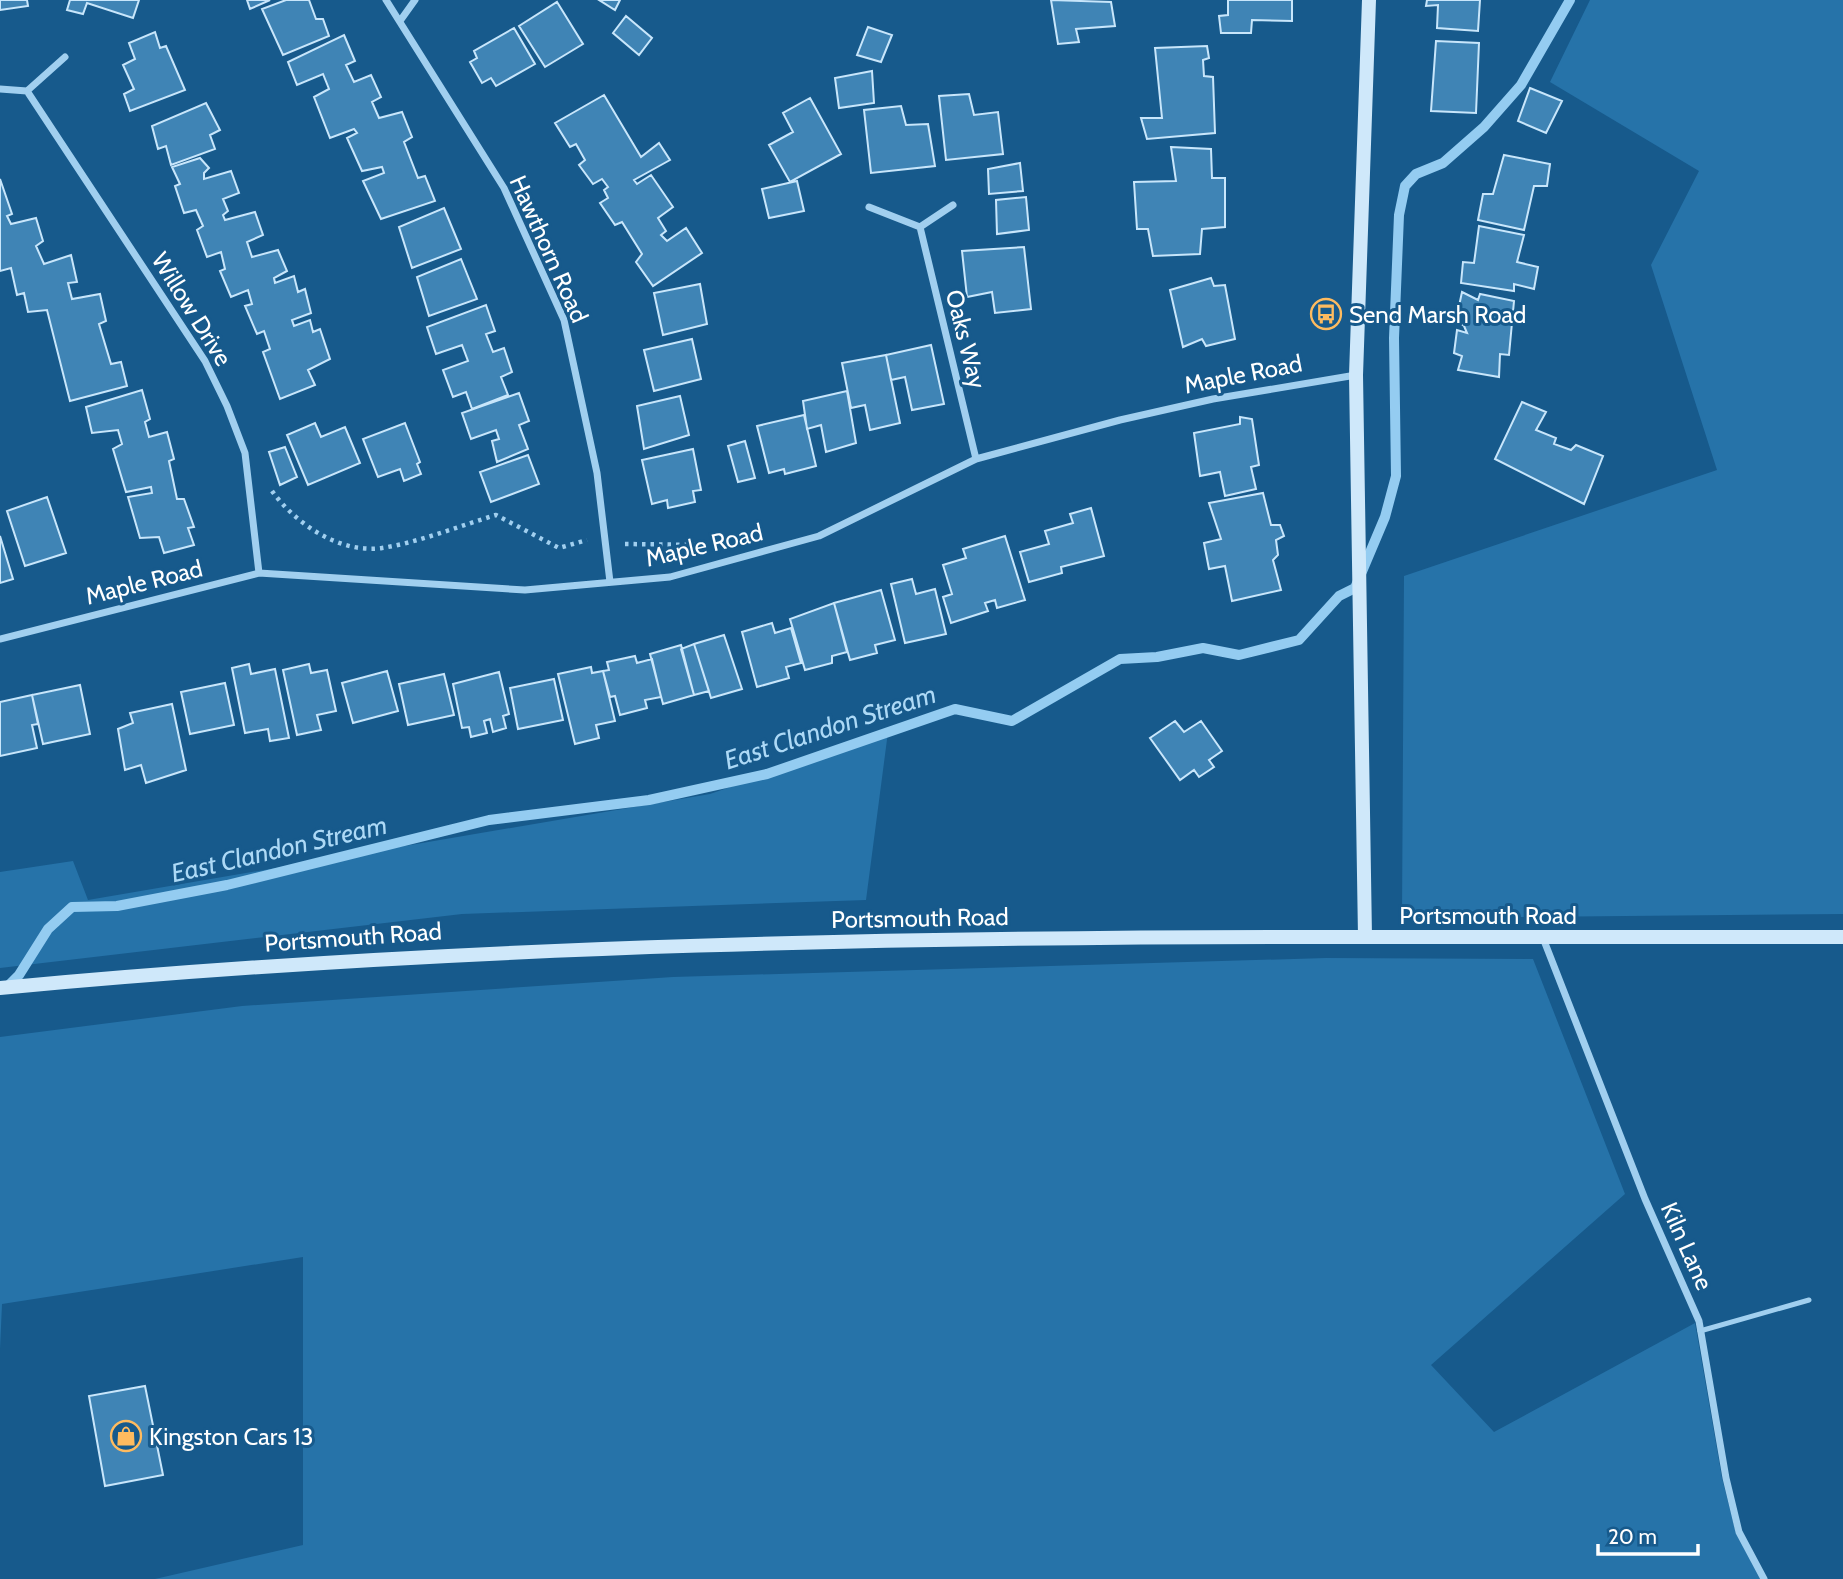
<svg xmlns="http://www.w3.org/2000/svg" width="1843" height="1579" font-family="Cabin,sans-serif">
	<rect width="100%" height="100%" fill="#175a8c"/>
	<path fill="#2673a9" d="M1590 0H1843V914L1402 918 1404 576 1717 470 1651 265 1699 171 1550 82Z
		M888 732 866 900 462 914 0 968V872L73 861 88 900 710 794Z
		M1326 958 1533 959 1625 1194 1431 1365 1494 1432 1695 1323 1722 1478 1736 1533 1760 1579H155L303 1545V1257L2 1304 0 1349V1037L242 1006 673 977Z"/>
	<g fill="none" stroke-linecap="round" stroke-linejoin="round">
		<path stroke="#94ccf1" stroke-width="10" d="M6 988 19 975 48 929 72 907 117 906 227 885 489 820 649 800 767 774 955 709 1012 721 1120 659 1157 657 1203 648 1239 655 1299 640 1339 596 1355 588 1385 517 1396 476 1394 338 1399 215 1405 186 1416 174 1443 163 1484 127 1521 85 1570 0"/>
	</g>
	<path fill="#3f84b5" stroke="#c8e6fb" stroke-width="2" d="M0 0H27L28 6 0 10Z
		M70 0H139L133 18 87 3 83 14 67 10Z
		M247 0H270L250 9Z
		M286 0H309L316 19H323L329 36 283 55 262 9Z
		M599 0H620L615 10Z
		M1051 0 1111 2 1115 26 1076 29 1079 42 1058 44Z
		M1228 0H1292V21L1252 20 1251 33H1221L1219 16 1228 15Z
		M1427 0H1480L1478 31 1437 28 1438 5 1426 6Z
		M557 2 583 44 545 67 519 26Z
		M626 16 652 38 639 55 613 33Z
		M868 27 892 35 881 62 857 55Z
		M514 28 535 64 496 86 491 78 482 83 470 62 477 58 474 51Z
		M155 32 160 48 166 46 185 90 130 111 124 94 134 89 123 65 135 59 129 43Z
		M344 35 355 61 346 65 354 82 371 75 381 97 372 102 379 118 402 112 412 137 404 142 418 178 425 176 435 201 381 219 363 181 384 173 382 167 362 171 347 138 357 133 354 129 330 138 314 97 329 89 323 74 297 85 288 62Z
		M1436 41 1479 43 1476 113 1431 111Z
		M1207 46 1209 58 1203 60 1204 76 1213 77 1215 133 1147 139 1141 118H1162L1155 48Z
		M872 71 874 103 839 108 835 78Z
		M1530 88 1562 101 1546 133 1518 121Z
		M969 94 974 115 998 112 1003 154 946 160 939 96Z
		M604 95 641 157 659 143 670 160 634 180 637 184 651 175 673 207 658 218 666 231 661 235 667 241 686 228 702 253 653 286 636 262 642 254 622 222 615 225 600 203 608 198 604 190 608 187 602 179 593 184 579 165 585 160 576 144 570 147 555 123Z
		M810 98 841 154 790 182 769 145 793 132 783 113Z
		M206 103 220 130 210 135 215 149 171 165 166 146 158 149 152 126Z
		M901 106 906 125 928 124 935 166 871 173 864 110Z
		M1171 147 1211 149 1212 178H1225V227L1202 229 1200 254 1153 256 1148 229H1137L1134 182 1176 181Z
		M1504 155 1550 164 1547 186H1534L1524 230 1478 220 1483 194H1493Z
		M200 158 209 168 204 173V179L231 171 239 193 223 199 228 211 223 215 225 220 255 212 263 235 247 242 252 257 278 250 287 271 274 278 275 283 294 276 298 292 305 289 311 313 292 320 294 326 310 320 313 332 320 329 330 359 308 370 315 385 280 399 263 352 270 349 264 331 257 334 245 306 252 304 248 290 231 297 220 271 225 269 221 252 207 257 197 230 203 226 196 210 184 213 175 186 180 184 172 167Z
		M1020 163 1023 191 989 194 988 169Z
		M0 179 12 214 7 216 11 224 36 218 43 241 36 246 44 264 71 255 77 282 68 283 72 299 100 294 106 321 99 324 111 364 121 362 127 386 70 401 47 310 28 312 24 293 17 295 11 268 0 271Z
		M797 181 804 211 769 218 762 189Z
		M1026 197 1029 230 997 234 996 200Z
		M444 208 461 249 412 268 399 227Z
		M1479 226 1524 235 1517 262 1538 267 1534 289 1514 284V291L1461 283 1463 262 1474 263Z
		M1024 247 1031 309 995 313 992 292 967 297 962 251Z
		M461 259 477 299 429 316 417 277Z
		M1211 278 1214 286 1225 285 1235 339 1206 346 1202 339 1183 347 1170 290Z
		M700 284 707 324 663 335 654 293Z
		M1462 292 1478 300 1480 294 1514 301 1509 355 1500 354 1499 377 1458 370 1462 356 1454 353 1457 330 1467 333 1464 326 1456 320Z
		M486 305 495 331 486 334 493 352 504 348 512 372 501 377 508 395 472 409 466 392 453 397 443 370 468 361 462 345 436 354 427 327Z
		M692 339 701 379 654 391 644 350Z
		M931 345 944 404 912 410 905 377 891 380 886 355Z
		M886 355 900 423 870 430 865 405 851 408 842 363Z
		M142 390 150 419 145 422 149 437 167 432 174 459 169 461 177 499H184L194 527 188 528 194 545 164 553 159 537 140 538 128 497 152 493 151 487 126 492 113 449 122 444 118 430 92 433 86 407Z
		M847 391 856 443 826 452 821 425 807 429 803 401Z
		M519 393 529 421 519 425 528 449 497 462 492 441 499 439 496 430 471 439 462 413Z
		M680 396 689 435 644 449 637 406Z
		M1522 402 1546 412 1536 430 1556 438 1554 444 1571 450 1576 445 1603 456 1584 504 1495 459Z
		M804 415 816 466 785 474 784 469 769 473 757 426Z
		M1240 417 1252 419 1259 465 1251 467 1256 489 1225 496 1220 472 1200 476 1194 433 1240 424Z
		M315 423 321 437 345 427 360 463 308 485 287 435Z
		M405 423 420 462 417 464 421 474 404 481 400 469 378 477 363 439Z
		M745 441 755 478 738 482 728 446Z
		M285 447 297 477 280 485 269 452Z
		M693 449 701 490 693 491 695 502 668 508 667 500 652 504 642 460Z
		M528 455 539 484 491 502 480 472Z
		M1263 493 1271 525H1280L1284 536 1276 540 1278 555 1273 560 1281 590 1232 601 1225 566 1209 569 1204 543 1221 539 1209 503Z
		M47 497 66 553 25 566 7 511Z
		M1091 508 1104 556 1061 567 1062 573 1029 582 1020 552 1049 544 1045 531 1073 523 1070 514Z
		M0 536 13 579 0 583Z
		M1005 536 1025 600 997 608 995 600 985 603 988 611 951 623 943 597 952 594 943 565 966 558 963 549Z
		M912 579 916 594 935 589 946 634 905 643 891 584Z
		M881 590 895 640 875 645 877 653 850 660 834 603Z
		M834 603 847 652 832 656V663L805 670 790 619Z
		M772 623 775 633 791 628 801 663 786 667 789 678 757 687 742 632Z
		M724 635 742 689 711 698 694 644Z
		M694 644 709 691 694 695 681 649Z
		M681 645 694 695 663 704 650 654Z
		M635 656 637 663 652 659 661 697 645 700 647 708 620 715 615 696 610 697 603 671 609 670 607 662Z
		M249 664 251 674 275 669 289 738 270 741 268 729 245 733 232 668Z
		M309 664 311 673 327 670 336 711 317 715 321 730 297 735 283 670Z
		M591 667 592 673 603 671 615 721 596 725 599 738 575 744 558 674Z
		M387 671 398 711 353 723 342 683Z
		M499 672 509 714 503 716 506 728 493 732 490 719 484 721 487 733 471 737 469 727 462 728 453 684Z
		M444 674 454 715 408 725 399 684Z
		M554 679 563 720 518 729 510 688Z
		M225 683 234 725 190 734 181 692Z
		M80 685 90 734 43 744 32 695Z
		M32 695 38 724 32 725 37 748 0 756V702Z
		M172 704 186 770 146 783 141 765 125 770 118 729 133 723 130 713Z
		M1175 721 1184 732 1201 721 1222 751 1209 760 1214 767 1199 777 1194 770 1180 780 1150 738Z
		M145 1386 163 1475 105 1486 89 1396Z"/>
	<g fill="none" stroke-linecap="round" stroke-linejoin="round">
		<path stroke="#a1cfef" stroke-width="4.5" stroke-dasharray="3.5 5" stroke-linecap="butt" d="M272 491C295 523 339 554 382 548 420 542 459 526 496 515L559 548 587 540
			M625 544 703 545"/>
		<path stroke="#a1cfef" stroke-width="5" d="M1700 1331 1809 1300"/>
		<path stroke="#a1cfef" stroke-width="7" d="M386 0 504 188 564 320 597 473 610 582
			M400 21 415 0
			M0 89 27 91 205 361 227 406 245 453 259 573
			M27 91 65 57
			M869 207 920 227 953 205
			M920 227 976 459
			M0 639 259 573 525 590 670 577 819 536 976 459 1120 420 1213 399 1356 375
			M1543 938 1645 1199 1699 1321 1726 1478 1739 1532 1764 1579"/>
		<path stroke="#cfe8fa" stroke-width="14" d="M1365 937 1356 375 1369 0
			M0 988C465 944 931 936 1398 937 1546 938 1695 936 1843 937"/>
	</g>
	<defs>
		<g id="bus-ring" transform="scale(1.575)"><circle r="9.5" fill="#175a8c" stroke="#ffbb5f" stroke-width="1.5"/><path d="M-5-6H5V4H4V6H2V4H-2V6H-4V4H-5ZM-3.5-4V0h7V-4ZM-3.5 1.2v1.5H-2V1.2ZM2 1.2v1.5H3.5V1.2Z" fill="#ffbb5f"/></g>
		<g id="shop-ring" transform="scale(1.575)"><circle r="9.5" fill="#175a8c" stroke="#ffbb5f" stroke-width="1.5"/><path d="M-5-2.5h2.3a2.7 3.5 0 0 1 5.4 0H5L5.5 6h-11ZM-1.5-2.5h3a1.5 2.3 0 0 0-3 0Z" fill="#ffbb5f"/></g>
	</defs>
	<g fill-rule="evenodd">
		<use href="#bus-ring" x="1326" y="314"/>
		<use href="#shop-ring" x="126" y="1436"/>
	</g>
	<g text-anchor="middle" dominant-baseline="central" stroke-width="6" stroke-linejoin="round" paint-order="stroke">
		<g font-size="24" fill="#fff" stroke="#175a8c">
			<text transform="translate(549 249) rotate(66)">Hawthorn Road</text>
			<text transform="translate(192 309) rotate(58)">Willow Drive</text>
			<text transform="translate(966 339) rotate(76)">Oaks Way</text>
			<text transform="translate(1243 374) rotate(-11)">Maple Road</text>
			<text transform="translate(704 545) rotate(-13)">Maple Road</text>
			<text transform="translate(144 582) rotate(-14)">Maple Road</text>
			<text x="1488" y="915">Portsmouth Road</text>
			<text transform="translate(920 918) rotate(-1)">Portsmouth Road</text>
			<text transform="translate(353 937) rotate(-4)">Portsmouth Road</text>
			<text transform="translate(1687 1246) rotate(66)">Kiln Lane</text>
		</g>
		<g font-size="24" fill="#fff" stroke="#175a8c" text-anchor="start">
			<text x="1349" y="314">Send Marsh Road</text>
			<text x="149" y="1436">Kingston Cars 13</text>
		</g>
		<g font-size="26" font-style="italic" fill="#add9f6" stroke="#175a8c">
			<text transform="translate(830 727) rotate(-18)">East Clandon Stream</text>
			<text transform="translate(279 849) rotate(-13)">East Clandon Stream</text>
		</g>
	</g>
	<path d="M1598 1544v10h100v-10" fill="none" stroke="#ffffff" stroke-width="3.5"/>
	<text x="1608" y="1544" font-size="21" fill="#ffffff" stroke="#175a8c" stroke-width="5" paint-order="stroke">20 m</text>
</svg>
